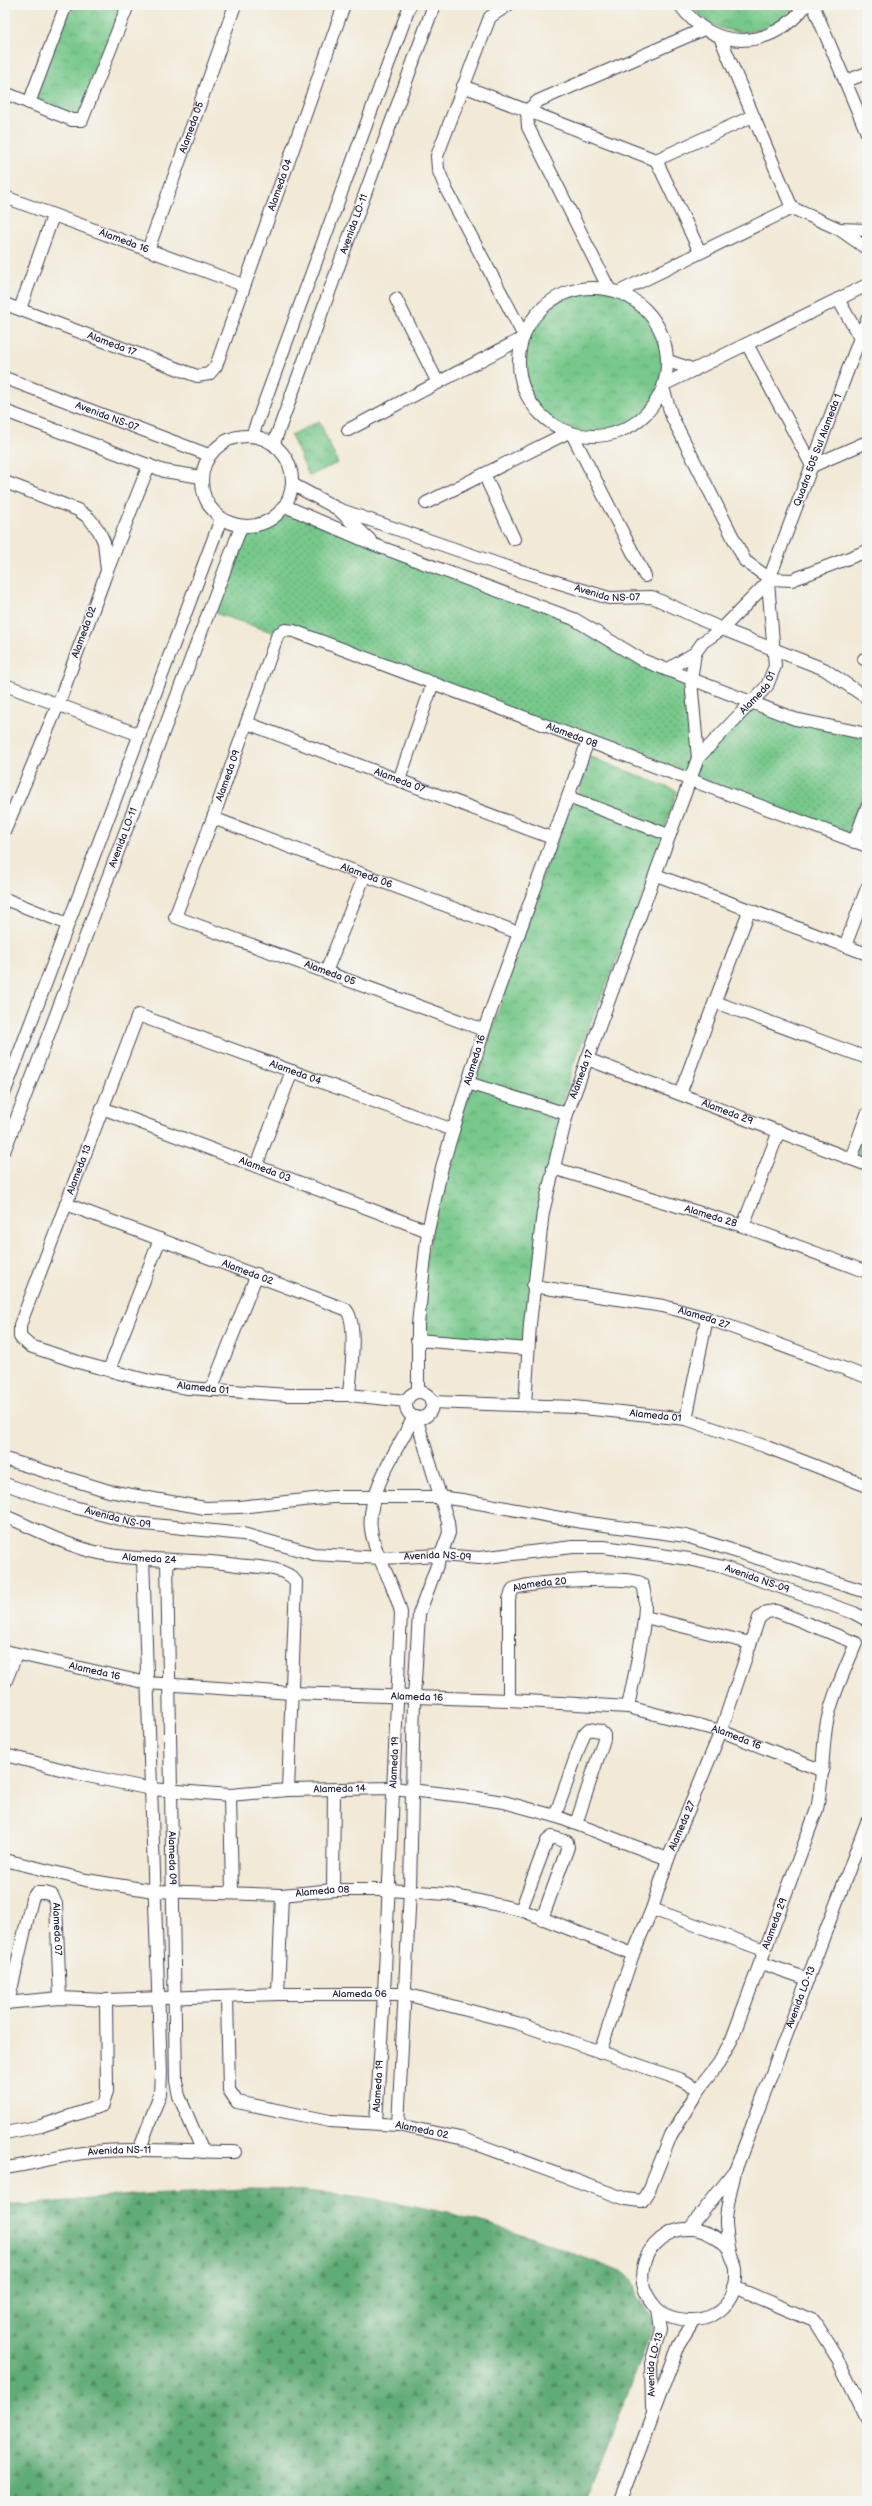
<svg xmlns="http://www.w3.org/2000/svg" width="872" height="2506" font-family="'Balsamiq Sans',sans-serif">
	<defs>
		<pattern id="grass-dots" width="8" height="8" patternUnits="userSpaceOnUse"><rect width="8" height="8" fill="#77c88a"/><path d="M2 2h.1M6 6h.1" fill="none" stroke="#61a272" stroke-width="1.8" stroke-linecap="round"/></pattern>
		<pattern id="forest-firs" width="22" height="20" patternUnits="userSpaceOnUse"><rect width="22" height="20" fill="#61ac76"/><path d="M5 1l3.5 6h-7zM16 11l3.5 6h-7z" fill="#508c62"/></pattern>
		<pattern id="park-crowns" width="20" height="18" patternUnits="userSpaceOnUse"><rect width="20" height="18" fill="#77c88a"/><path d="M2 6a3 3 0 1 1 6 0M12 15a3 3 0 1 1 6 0" fill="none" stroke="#61a272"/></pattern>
	</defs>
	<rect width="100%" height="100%" fill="#f6f6f2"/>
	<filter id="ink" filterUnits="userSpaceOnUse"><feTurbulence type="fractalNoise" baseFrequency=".025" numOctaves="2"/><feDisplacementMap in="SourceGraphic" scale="8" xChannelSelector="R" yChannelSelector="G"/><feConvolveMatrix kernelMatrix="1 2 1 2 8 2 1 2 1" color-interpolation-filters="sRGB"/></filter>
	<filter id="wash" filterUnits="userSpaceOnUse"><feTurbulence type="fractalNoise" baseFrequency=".012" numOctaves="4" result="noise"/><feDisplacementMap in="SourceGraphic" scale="16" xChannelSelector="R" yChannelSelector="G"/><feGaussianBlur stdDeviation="0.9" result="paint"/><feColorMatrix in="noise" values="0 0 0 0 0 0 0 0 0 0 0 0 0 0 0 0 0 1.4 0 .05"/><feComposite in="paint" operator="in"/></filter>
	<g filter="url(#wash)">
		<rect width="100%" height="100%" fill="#f2e9d6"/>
		<path fill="url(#grass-dots)" stroke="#4c7562" d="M285 506 544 607 691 680 698 758 752 702 867 731V847L285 630 278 634 208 611 241 527 273 518Z"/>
		<path fill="url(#forest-firs)" stroke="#426758" d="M245 2189C324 2189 402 2200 478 2221 528 2234 576 2255 624 2273L634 2281 638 2296 653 2318 654 2325 587 2501H5V2205H26L131 2195Z"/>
		<path fill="url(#park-crowns)" stroke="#4c7562" d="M66 5H128L82 120 29 103Z
			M691 5H795C770 40 715 41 691 5Z
			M519 362a74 74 0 1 1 148 0a74 74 0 1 1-148 0Z
			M319 421 338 463 309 476 291 435Z
			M591 757 677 791 663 833 669 835 574 1062 560 1112 567 1114 553 1168 528 1349 417 1340 423 1275 453 1130 476 1080 568 797 576 799Z
			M867 1116V1165L851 1159Z"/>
	</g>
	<g filter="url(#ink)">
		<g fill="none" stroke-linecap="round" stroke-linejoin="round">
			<g stroke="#414052" stroke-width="14">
				<g id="minor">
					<path d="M508 5 490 17 437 156 438 169 446 189 524 336"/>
					<path d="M680 5C714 53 772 50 806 5"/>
					<path d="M813 5 867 133"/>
					<path d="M720 37 792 208"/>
					<path d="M846 81 867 73"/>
					<path d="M463 86 656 160"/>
					<path d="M5 93 72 120H82L128 5"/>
					<path d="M29 103 66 5"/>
					<path d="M656 160 753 116"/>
					<path d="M656 160 700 252"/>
					<path id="s1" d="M5 197 243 285"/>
					<path d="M792 208 839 229 866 248"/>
					<path d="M839 229 867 230"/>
					<path id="s2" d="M148 250 235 5"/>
					<circle cx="593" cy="362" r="74"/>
					<path d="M609 289 528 127 527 111 538 101 704 29"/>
					<path d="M619 292 792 208"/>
					<path d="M396 299 438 383"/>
					<path d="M838 299 860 338 864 336"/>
					<path id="s3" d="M5 304 197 376 209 374 216 366 344 5"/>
					<path d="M20 309 53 216"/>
					<path d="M747 344 812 466 867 442"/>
					<path d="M668 361 695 370"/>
					<path id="s4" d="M5 378 209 455"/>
					<path d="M665 384 867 285"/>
					<path d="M663 388 672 417 745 561 770 579 792 580 867 551"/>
					<path d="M5 411 164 471 201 477"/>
					<path d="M348 430 523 338"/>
					<path d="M572 434 645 576"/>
					<circle cx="247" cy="481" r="45"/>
					<path d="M252 436 410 5"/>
					<path id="s5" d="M274 443 434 5"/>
					<path d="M484 474 514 539"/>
					<path d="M5 482 78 510 89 518 99 531 104 542 107 571 58 705 5 830"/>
					<path d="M292 484 338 509 370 540"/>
					<path d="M426 503 567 433"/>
					<path d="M285 506 375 545 574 619 642 660 795 719 867 734"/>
					<path id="s6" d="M338 509 501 565 609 598 652 597 722 629 824 669 867 698"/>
					<path d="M109 566 149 465"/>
					<path d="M695 653 691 680 698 758"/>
					<path d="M864 659 867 658"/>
					<path id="s7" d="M667 670 695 653 703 642 722 629 768 582 867 319"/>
					<path d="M5 685 140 735"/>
					<path id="s8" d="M247 723 552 838"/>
					<path d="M399 780 433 683"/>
					<path d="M568 797 669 835"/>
					<path id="s9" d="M213 818 519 933"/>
					<path d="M854 842 867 807"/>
					<path d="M656 875 867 954"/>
					<path d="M5 899 68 924"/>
					<path d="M845 946 867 888"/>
					<path d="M326 972 364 877"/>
					<path d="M715 1002 867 1058"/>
					<path id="s10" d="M484 1030 175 917 213 818 278 634 285 630 294 631 867 846"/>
					<path id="s11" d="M587 1059 867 1165"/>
					<path d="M468 1083 567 1114"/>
					<path d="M5 1091 221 519"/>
					<path d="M680 1094 749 911"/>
					<path id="s12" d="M102 1108 428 1231"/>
					<path id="s13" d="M5 1149 241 527"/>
					<path d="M851 1159 867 1114"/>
					<path d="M256 1166 292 1071"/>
					<path id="s14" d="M553 1168 743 1226 867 1272"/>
					<path id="s15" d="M66 1204 345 1309C359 1320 350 1377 349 1395"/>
					<path d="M743 1226 779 1131"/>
					<path id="s16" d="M533 1286 663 1306 707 1318 867 1377"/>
					<path d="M417 1340 528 1349"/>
					<path d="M109 1370 160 1239"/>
					<path d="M211 1390 257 1274"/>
					<path id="s17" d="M418 1392V1325L423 1275 428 1231 442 1167 484 1030 588 741"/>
					<circle cx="419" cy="1405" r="13"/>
					<path id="s18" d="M406 1401 349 1395H288L188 1388 153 1382 78 1362 30 1346 20 1337V1325L138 1015 453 1130"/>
					<path id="s19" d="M431 1402 574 1407 686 1419 764 1446 867 1486"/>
					<path id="s20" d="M525 1405 530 1324 543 1212 567 1114 698 758 767 686 775 666 768 582"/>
					<path d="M686 1419 707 1318"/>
					<path d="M5 1459 109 1491 205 1508 239 1507 332 1497H439L462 1500 582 1522 686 1536 867 1592"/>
					<path id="s21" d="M5 1484 66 1505 134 1523 243 1534 314 1554 381 1558 441 1555 479 1558 573 1547H604L689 1559 723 1567 854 1613 867 1620"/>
					<path id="s22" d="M5 1516C38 1530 74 1550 110 1555 152 1562 195 1558 237 1565 254 1567 286 1566 296 1582L288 1790"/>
					<path id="s23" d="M167 1560 176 2081 179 2096 203 2152"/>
					<path d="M645 1617 750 1643"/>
					<path id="s24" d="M5 1651 147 1683 291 1693 509 1700 628 1707 721 1731 823 1771"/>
					<path d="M5 1683 16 1655"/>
					<path id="s25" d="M509 1700V1599L513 1589C530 1581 626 1576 641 1583 654 1599 632 1684 628 1707"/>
					<path id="s26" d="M5 1755 88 1776 151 1789 230 1795 288 1790 393 1788 463 1796 504 1802 555 1816 668 1859"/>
					<path d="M230 1795 232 1892"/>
					<path d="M555 1816 584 1734 589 1729 600 1731 604 1735V1739L576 1824"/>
					<path id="s27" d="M5 1860 86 1880 154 1891 282 1895 333 1890H389L447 1894 521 1910 633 1954"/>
					<path d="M333 1890 334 1790"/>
					<path d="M652 1909 764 1950"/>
					<path d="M521 1910 547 1841 552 1837 567 1842 568 1847 542 1919"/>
					<path d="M761 1963 808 1979"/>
					<path d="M278 1994 282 1895"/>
					<path id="s28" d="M227 1996 229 2090 237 2102 330 2121 398 2125 460 2138 626 2199 642 2201 650 2188 671 2135 699 2089 719 2063 732 2039 817 1809C823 1782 822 1754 826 1727 831 1698 845 1670 856 1643L776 1611 767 1612 759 1618 721 1731 668 1859 652 1909 633 1954 600 2052"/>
					<path id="s29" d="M5 2003 60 1998 106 2000 278 1994H405L517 2023 679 2079 699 2089"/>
					<path id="s30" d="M8 2003 32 1899 36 1893H45L52 1895 56 1904 60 1998"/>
					<path id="s31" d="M376 2122 384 1993 401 1613C395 1584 375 1558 371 1529 366 1494 398 1448 414 1417"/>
					<path d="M398 2125 410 1890 414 1698 419 1614 449 1533 448 1522 416 1417"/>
					<path d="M5 2133 41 2126 103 2105 107 2091 106 2000"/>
					<path d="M139 2151 160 2094 161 2073 143 1559"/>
					<path id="s32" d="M5 2168C32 2165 56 2156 83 2153 133 2147 185 2152 235 2152"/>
					<path d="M690 2228 734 2172"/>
					<path id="s33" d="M730 2251C682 2195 619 2258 651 2301 654 2305 656 2309 661 2312 697 2332 739 2314 736 2269 735 2264 732 2258 730 2252 728 2244 727 2234 726 2225 725 2208 732 2188 735 2171L867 1822"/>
					<path d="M734 2287 814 2321 836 2356 867 2420"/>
					<path id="s34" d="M652 2408 651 2364 661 2329 658 2310"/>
					<path d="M620 2501 679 2345 693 2322"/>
				</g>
			</g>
			<use href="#minor" stroke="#fff" stroke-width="12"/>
		</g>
	</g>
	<g text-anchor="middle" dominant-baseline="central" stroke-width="3" stroke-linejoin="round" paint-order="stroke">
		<g font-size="10" fill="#22223b" stroke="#f6f6f2">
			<text stroke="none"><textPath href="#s2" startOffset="130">Alameda 05</textPath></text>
			<text stroke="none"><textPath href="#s3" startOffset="420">Alameda 04</textPath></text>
			<text stroke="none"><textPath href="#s5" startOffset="233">Avenida LO-11</textPath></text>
			<text stroke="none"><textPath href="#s1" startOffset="127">Alameda 16</textPath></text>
			<text stroke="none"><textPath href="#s3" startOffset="114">Alameda 17</textPath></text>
			<text stroke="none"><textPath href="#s4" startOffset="109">Avenida NS-07</textPath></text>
			<text stroke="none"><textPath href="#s7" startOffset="276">Quadra 505 Sul Alameda 1</textPath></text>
			<text stroke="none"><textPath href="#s6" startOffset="283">Avenida NS-07</textPath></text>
			<text transform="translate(84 632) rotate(-70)">Alameda 02</text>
			<text stroke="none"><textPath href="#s20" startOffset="763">Alameda 01</textPath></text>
			<text stroke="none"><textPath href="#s10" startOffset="944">Alameda 08</textPath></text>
			<text stroke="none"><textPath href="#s10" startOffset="480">Alameda 09</textPath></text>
			<text stroke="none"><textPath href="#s8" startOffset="163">Alameda 07</textPath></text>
			<text stroke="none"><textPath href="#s13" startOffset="333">Avenida LO-11</textPath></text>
			<text stroke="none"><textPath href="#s9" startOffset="164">Alameda 06</textPath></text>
			<text transform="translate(330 973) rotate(20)">Alameda 05</text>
			<text stroke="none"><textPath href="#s17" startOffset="339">Alameda 16</textPath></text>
			<text stroke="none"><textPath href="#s18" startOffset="907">Alameda 04</textPath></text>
			<text stroke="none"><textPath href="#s20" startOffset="337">Alameda 17</textPath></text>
			<text stroke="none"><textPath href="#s11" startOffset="150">Alameda 29</textPath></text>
			<text stroke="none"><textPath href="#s12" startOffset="174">Alameda 03</textPath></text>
			<text stroke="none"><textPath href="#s18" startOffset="574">Alameda 13</textPath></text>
			<text stroke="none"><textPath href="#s14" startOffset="165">Alameda 28</textPath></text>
			<text stroke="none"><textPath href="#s15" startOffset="194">Alameda 02</textPath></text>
			<text stroke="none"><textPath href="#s16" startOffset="174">Alameda 27</textPath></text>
			<text transform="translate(203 1388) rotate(6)">Alameda 01</text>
			<text stroke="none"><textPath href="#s19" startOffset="225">Alameda 01</textPath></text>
			<text stroke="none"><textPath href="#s21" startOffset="118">Avenida NS-09</textPath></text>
			<text stroke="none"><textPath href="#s21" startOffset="442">Avenida NS-09</textPath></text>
			<text stroke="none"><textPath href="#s22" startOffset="152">Alameda 24</textPath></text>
			<text stroke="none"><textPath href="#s21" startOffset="766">Avenida NS-09</textPath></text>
			<text stroke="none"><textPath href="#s25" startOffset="139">Alameda 20</textPath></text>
			<text stroke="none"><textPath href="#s24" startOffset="92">Alameda 16</textPath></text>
			<text stroke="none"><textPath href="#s24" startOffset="416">Alameda 16</textPath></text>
			<text stroke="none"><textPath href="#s24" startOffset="740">Alameda 16</textPath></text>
			<text stroke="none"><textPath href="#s31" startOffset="360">Alameda 19</textPath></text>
			<text stroke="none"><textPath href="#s26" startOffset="339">Alameda 14</textPath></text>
			<text transform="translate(682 1826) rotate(-67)">Alameda 27</text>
			<text stroke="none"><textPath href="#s23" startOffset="298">Alameda 09</textPath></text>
			<text stroke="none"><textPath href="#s27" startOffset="321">Alameda 08</textPath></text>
			<text stroke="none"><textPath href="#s28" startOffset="837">Alameda 29</textPath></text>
			<text stroke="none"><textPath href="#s30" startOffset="165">Alameda 07</textPath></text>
			<text stroke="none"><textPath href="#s29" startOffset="355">Alameda 06</textPath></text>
			<text stroke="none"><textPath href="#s33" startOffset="558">Avenida LO-13</textPath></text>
			<text stroke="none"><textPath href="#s31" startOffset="36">Alameda 19</textPath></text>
			<text stroke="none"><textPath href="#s28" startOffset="296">Alameda 02</textPath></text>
			<text stroke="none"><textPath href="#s32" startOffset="116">Avenida NS-11</textPath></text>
			<text stroke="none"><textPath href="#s34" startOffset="44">Avenida LO-13</textPath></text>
		</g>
	</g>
	<rect width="872" height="2506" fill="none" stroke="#f6f6f2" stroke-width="20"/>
</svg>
